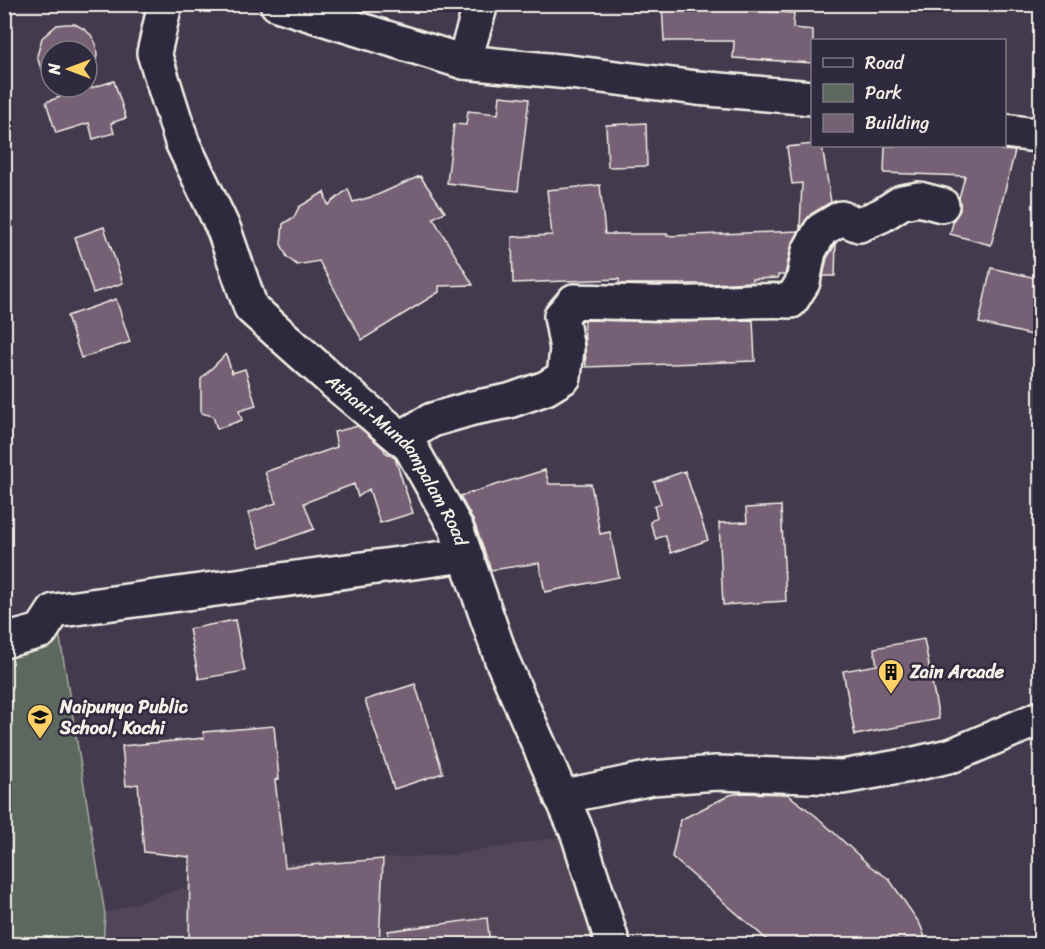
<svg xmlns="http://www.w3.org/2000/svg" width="1045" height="949" font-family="Sriracha,sans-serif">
	<rect width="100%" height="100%" fill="#443a4e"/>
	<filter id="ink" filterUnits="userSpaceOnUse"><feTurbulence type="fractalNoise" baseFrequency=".0167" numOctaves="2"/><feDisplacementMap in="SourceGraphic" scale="12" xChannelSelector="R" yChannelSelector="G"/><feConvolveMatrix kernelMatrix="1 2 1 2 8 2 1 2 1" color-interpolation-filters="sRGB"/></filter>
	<g filter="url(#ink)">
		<path fill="#534559" d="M59 632 105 913 187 887 190 875 285 863 452 855 578 834 616 944H5Z"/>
		<path fill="#5c685e" stroke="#a8aca3" stroke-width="1.5" d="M59 632 105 914 103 944H5V646Z"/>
		<path fill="#766074" stroke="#f4f1e8" stroke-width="1.5" d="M662 4H724V9L794 13 793 28 813 30V63L733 58 734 41H664Z
			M66 24H75L84 29 91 35 96 44 97 55 91 88 114 81 126 118 111 123 114 133 93 139 89 123 56 133 46 102 60 97 54 87H87V51H51V83L40 66 37 56 42 38 57 25Z
			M500 96 529 99 518 191 447 183 454 124 466 125 468 111 498 114Z
			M646 123 647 166 608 167 606 125Z
			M813 144V146H822L831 202 811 214 800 228 802 183 792 184 787 147Z
			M885 146H992L1002 150 1015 151 991 245 950 234 954 219 960 210 959 198 965 176 884 173Z
			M420 176 445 212 433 218 473 285 439 286V292L362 340 319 261 297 265 287 257 281 244 283 224 294 217 299 207 324 192 328 205 348 189 353 202 375 196Z
			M600 185 605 234H667V236L799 231 791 247 785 275H778V278L752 279V282L710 284H619V279L513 283 512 237 552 235 547 190Z
			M104 227 123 283 93 293 75 237Z
			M836 243 835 276H823L827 258Z
			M991 268 1041 279V337L979 323Z
			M116 299 130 342 81 358 67 316Z
			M584 320 684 322 753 320 755 361 586 367Z
			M226 354 232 373 245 369 256 406 239 411 242 420 217 429 213 416 201 413V379Z
			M358 426 384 449 385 452 395 458 413 513 380 523 369 489 358 497 354 484 304 503 314 529 260 548 248 513 276 503 265 472 337 447 334 432Z
			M545 470 549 484H591L600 534 610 532 619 577 545 592 539 563 491 570 474 522 460 496Z
			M685 471 708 540 671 553 665 535 656 539 650 522 657 517 654 506 661 503 654 482Z
			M781 506 786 601 723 605 719 523 747 522 746 508Z
			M235 620 245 671 199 679 189 629Z
			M924 639 939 719 855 735 843 671 877 665 874 648Z
			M415 684 443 773 394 789 365 700Z
			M274 726 279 779 275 780 285 867 383 859 379 945H189L190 857 144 852 138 784 126 786 122 746 204 738 203 732Z
			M740 793 787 794 816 816 870 866 889 879 920 924 928 945H773L672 857 680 820 730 795Z
			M487 918 490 945H389L388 931Z"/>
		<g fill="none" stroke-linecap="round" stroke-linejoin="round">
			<g stroke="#f4f1e8" stroke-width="38">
				<g id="minor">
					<path id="s1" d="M165 4 154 53 182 142 224 230 251 308 335 383 410 446 456 528 502 660 578 834 613 944"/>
					<path d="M277 4 464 62 569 72 697 88 812 98"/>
					<path d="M464 62 481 4"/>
					<path d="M1004 131 1036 135 1040 132"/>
					<path d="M401 438 432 420 473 408 509 401 546 388 564 377 567 349 561 316 574 301C616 302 657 304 699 303 730 303 760 299 791 301L803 282 809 251 821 230 841 218 859 225 882 215 902 202 919 199 942 205"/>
					<path d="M4 641 41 631 54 611 465 555"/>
					<path d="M561 797 652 778 716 773 842 777 910 765 953 755 1040 718"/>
				</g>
			</g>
			<use href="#minor" stroke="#2f2a3d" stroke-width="33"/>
		</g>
	</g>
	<defs>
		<g id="building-pin" transform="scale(1.35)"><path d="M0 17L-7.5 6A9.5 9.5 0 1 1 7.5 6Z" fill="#ffd166" stroke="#2f2a3d"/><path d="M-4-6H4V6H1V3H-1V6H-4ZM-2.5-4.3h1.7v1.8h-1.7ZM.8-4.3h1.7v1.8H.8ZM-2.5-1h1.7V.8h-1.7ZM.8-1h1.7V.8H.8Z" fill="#111"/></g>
		<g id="school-pin" transform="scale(1.35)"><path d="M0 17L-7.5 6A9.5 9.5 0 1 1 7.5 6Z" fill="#ffd166" stroke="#2f2a3d"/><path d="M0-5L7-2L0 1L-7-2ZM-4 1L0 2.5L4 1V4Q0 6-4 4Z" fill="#111"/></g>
	</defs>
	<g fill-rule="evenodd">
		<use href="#building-pin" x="891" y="672"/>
		<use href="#school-pin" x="40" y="717"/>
	</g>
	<g text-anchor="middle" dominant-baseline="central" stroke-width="5" stroke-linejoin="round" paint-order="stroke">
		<g font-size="18" fill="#f4f1e8" stroke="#2f2a3d">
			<text stroke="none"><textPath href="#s1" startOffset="537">Athani-Mundampalam Road</textPath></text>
		</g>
		<g font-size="18" font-weight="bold" fill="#f4f1e8" stroke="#2f2a3d" text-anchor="start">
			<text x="910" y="672">Zain Arcade</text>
			<text x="60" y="707">Naipunya Public<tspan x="60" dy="21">School, Kochi</tspan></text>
		</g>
	</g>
	<rect width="1045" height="949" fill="none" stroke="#2f2a3d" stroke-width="24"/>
	<rect x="12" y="12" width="1021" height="925" fill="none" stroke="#f4f1e8" stroke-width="2" filter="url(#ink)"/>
	<rect x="811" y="39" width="195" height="108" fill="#2f2a3d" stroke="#7e7a81" stroke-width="1.5"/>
	<rect x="823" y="58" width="30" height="9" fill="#2f2a3d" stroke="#7e7a81" stroke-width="1.5"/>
	<text x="865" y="69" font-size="18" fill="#f4f1e8">Road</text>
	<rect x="823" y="84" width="30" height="18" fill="#5c685e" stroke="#7e7a81" stroke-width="1.5"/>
	<text x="865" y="99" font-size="18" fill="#f4f1e8">Park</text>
	<rect x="823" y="114" width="30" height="18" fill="#766074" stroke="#7e7a81" stroke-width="1.5"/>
	<text x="865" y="129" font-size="18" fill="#f4f1e8">Building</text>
	<g transform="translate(69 69) rotate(270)"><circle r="28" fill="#2f2a3d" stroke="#7e7a81" stroke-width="1.5"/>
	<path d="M0-4.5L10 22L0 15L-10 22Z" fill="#ffd166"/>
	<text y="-9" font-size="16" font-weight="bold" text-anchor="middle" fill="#f4f1e8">N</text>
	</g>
</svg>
